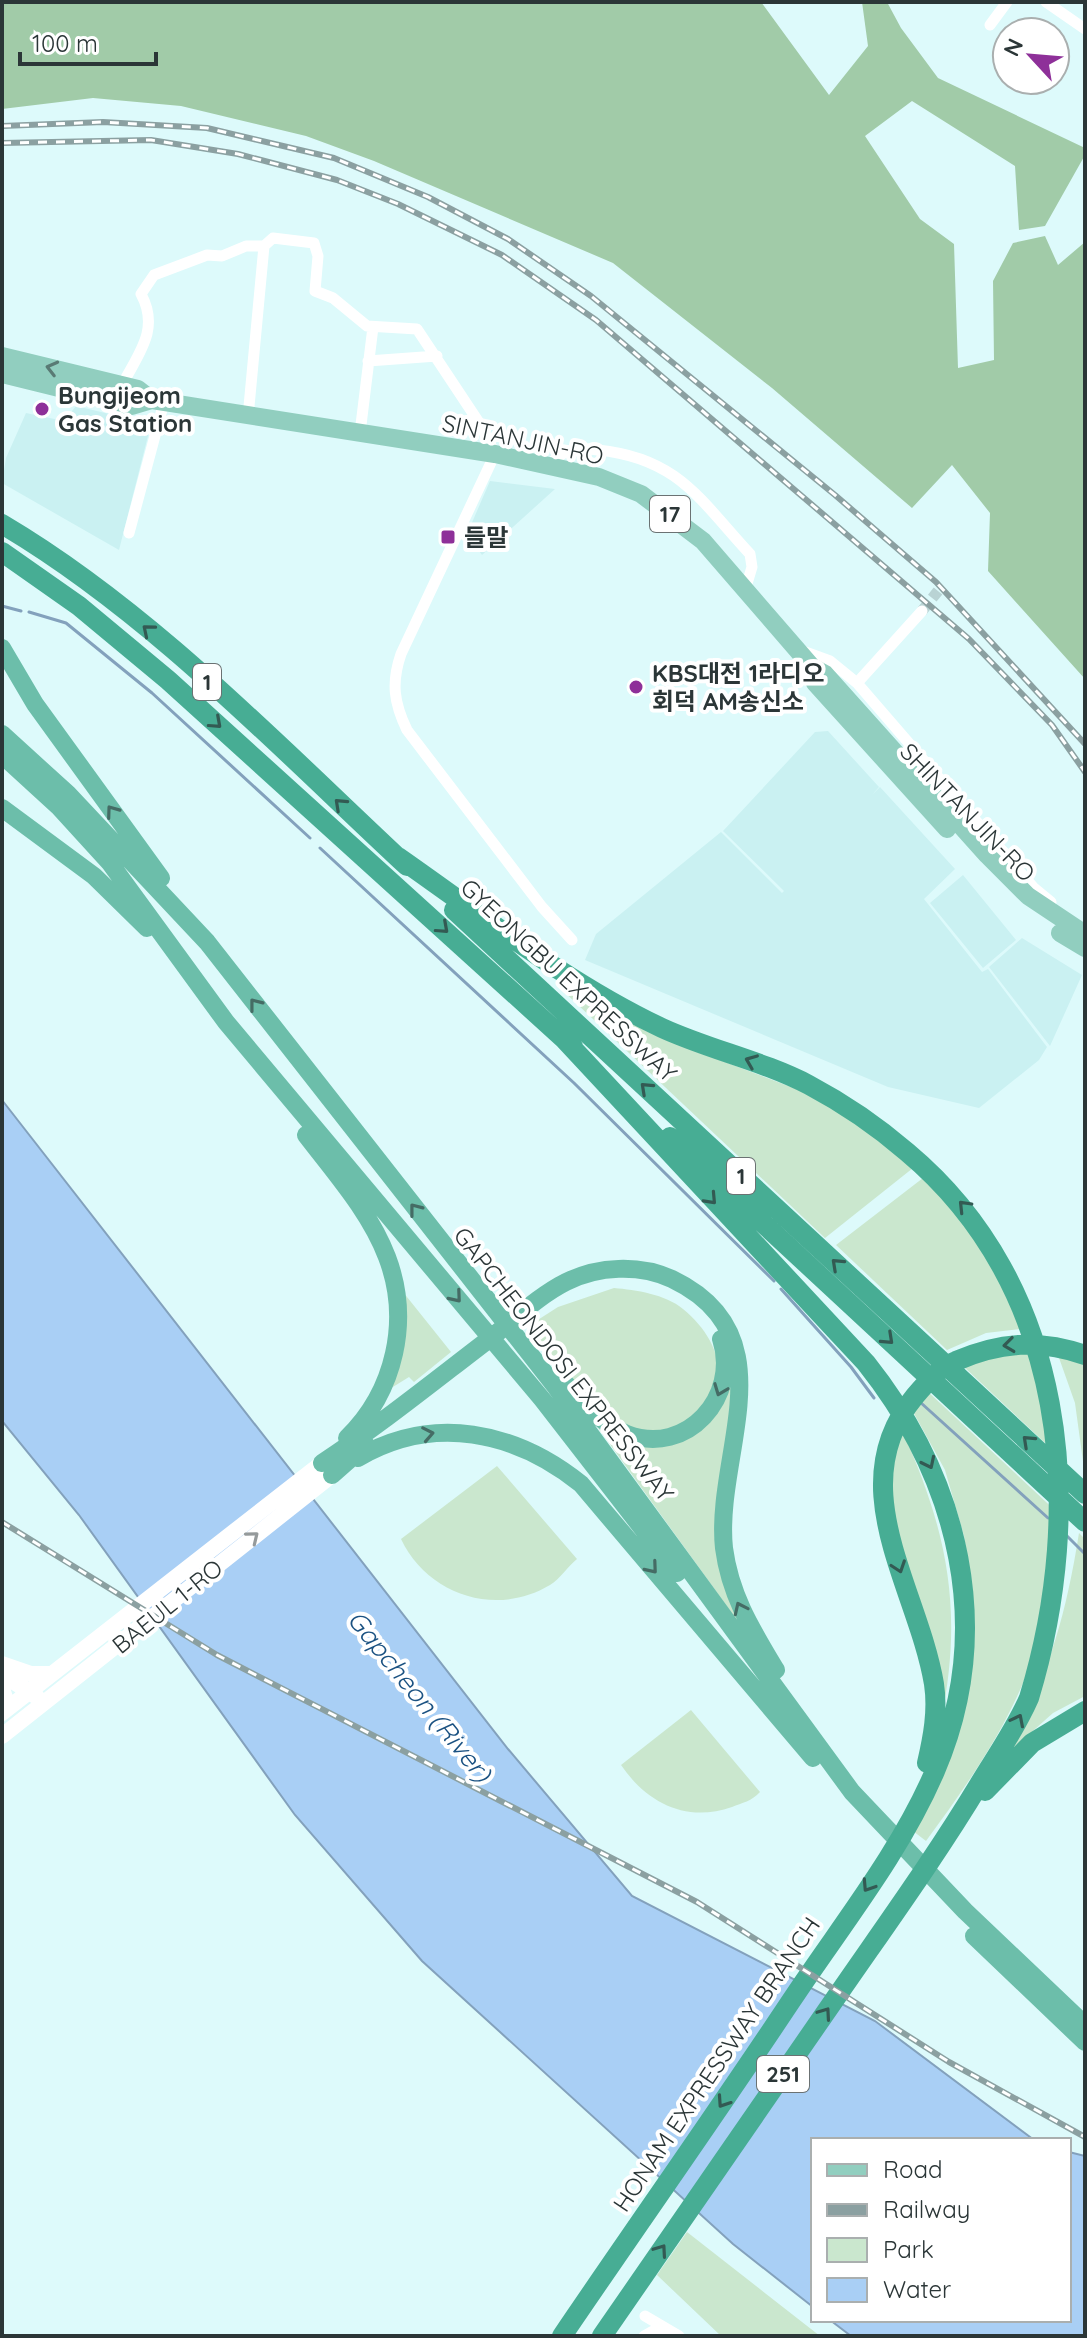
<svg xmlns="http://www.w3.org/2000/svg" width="1087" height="2338" font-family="Quicksand,'Noto Sans KR',sans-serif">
	<rect width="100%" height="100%" fill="#ddfafb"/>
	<path fill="#caf1f2" d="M76 406 151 424 119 550 2 483 6 458 26 413 64 421Z
		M490 481 555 489 482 555 467 534Z
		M828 731 879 787 872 795 880 787 955 869 924 899 982 972 988 969 1047 1047 1039 1060 979 1108 888 1087 585 960 596 934 721 832 782 893 784 891 723 831 815 732Z
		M963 875 1016 940 983 968 930 903Z
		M1022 938 1082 975 1050 1046 989 967Z"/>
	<path fill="#cae7ce" d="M558 986 680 1045 804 1092 850 1118 913 1168 825 1238Z
		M923 1178 975 1233 1028 1328 986 1333 947 1350 836 1245Z
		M614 1288C636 1290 665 1294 683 1309 731 1348 735 1409 670 1431 659 1434 639 1435 628 1430 589 1412 560 1370 533 1337V1323L558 1307Z
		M403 1292 451 1352 414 1382 409 1377 388 1390Z
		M1030 1346 1059 1456 962 1365Z
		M1058 1355 1085 1365V1476L1075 1403Z
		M725 1386 735 1389 716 1511 739 1623 591 1418 668 1439Z
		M925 1389 1060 1515C1054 1571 1044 1631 1023 1683 999 1740 962 1792 926 1841L913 1831 972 1644 973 1592 964 1536 945 1470 911 1408Z
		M901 1428C947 1529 964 1610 941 1720L893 1513 891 1470Z
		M497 1466 577 1559C568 1566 560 1579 550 1585 495 1618 427 1594 401 1539Z
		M1079 1533 1085 1539V1696L1053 1713 1008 1753C1048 1674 1065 1621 1079 1533Z
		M691 1710 760 1792C752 1801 742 1803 732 1807 686 1823 647 1803 621 1765Z
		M687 2232 820 2336H721L657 2275Z"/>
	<path fill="#a1cba8" d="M2 2H761L829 95 868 46 862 2H887L901 28 938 78 1085 148V155L1045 226 1019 230 1015 166 912 101 865 136 920 219 954 244 958 368 994 360 993 281 1013 243 1045 236 1058 265 1085 242V679L988 571 990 513 952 465 912 508 772 388 613 263 374 161 306 136 181 106 93 98 2 109Z"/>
	<path fill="#a9cff5" stroke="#83a1bc" stroke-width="2" d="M2 1100 508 1749 632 1896 875 2021 1034 2140H813V2307L733 2244 422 1961 295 1815 79 1515 2 1421Z
		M1069 2152 1085 2156V2336H851L830 2320H1069Z"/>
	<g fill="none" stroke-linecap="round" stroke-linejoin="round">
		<path stroke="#83a1bc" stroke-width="3" d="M2 606 21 611
			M29 612 66 623 152 693 310 838
			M320 848 574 1083 774 1281
			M781 1289 851 1367 874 1398
			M920 1402 1048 1518
			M1065 1534 1085 1554"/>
		<path stroke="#b9d3d4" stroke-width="11" stroke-dasharray="11 5.5" stroke-linecap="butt" d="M922 611 938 591"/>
		<path stroke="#fff" stroke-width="11" d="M1046 2 1085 29
			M990 25 1007 2
			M264 246 273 238 314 243 318 256 315 291 333 298 367 326 417 329 480 424 495 454 401 654C391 683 394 703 407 730L542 907 572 940
			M368 361 437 356
			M122 385C139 353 160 329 141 294L154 275 207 255 222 256 246 246H264
			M248 417 264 246
			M360 433 373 327
			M549 465C565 448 577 447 598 450 678 458 700 500 750 554L752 567 746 587
			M129 533 164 402
			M797 649 830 661 857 683 1034 888 1051 902
			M857 683 922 611
			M645 2316 679 2336
			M644 2336 653 2331 669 2335"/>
		<path stroke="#fff" stroke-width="16" d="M2 1664 31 1674H52
			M2 1674 37 1697
			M2 1688 6 1701 2 1713
			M2 1713 322 1463
			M2 1736 332 1475"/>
		<path stroke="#91cebf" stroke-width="18" d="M2 356 138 389 152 400
			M2 374 132 406 152 400 495 454 599 477 641 494 703 541 812 667 825 674 987 855 1028 896 1085 934
			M812 667 815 683 947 829
			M1060 933 1085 948"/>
		<path stroke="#6cbeaa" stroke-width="18" d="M2 648 35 704 161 878
			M2 734 68 794 207 942 555 1386 852 1792 965 1911 1085 2025
			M2 755 58 806 110 863 226 1022 542 1399 677 1573
			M2 808 94 876 147 928
			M306 1135C335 1173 370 1212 387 1257 411 1320 395 1391 347 1438
			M565 1383C583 1403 602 1424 627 1434 687 1457 740 1396 721 1339
			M358 1458C433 1414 515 1431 581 1484L813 1758
			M322 1463C380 1425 433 1382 488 1340 513 1321 538 1296 566 1282 598 1266 639 1264 672 1279 791 1336 714 1454 724 1548 730 1595 752 1630 776 1670
			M332 1475 366 1445
			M974 1936 1085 2042"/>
		<path stroke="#47ad94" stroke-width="20" d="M2 524C151 612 280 748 407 866
			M2 552 79 606 168 680 573 1047
			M398 857C484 917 567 983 662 1028 710 1050 763 1061 809 1085 843 1103 878 1127 907 1152 1067 1286 1087 1507 1029 1698 1016 1728 997 1755 980 1783 936 1856 886 1925 837 1996 759 2109 680 2223 602 2336
			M454 910 1085 1494
			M670 1137 1085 1522
			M927 1763C933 1737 938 1711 934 1684 918 1588 840 1486 915 1396 926 1383 940 1367 956 1361 1000 1342 1040 1339 1085 1355
			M985 1791 1032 1743 1085 1711
			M562 2336C638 2224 716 2114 791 2001 840 1927 900 1853 935 1771 996 1629 959 1480 866 1363L564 1039"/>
		<g stroke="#8ba0a1" stroke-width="6">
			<path id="rail" d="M2 126 103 122 207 128 334 158 428 197 508 239 591 296 835 495 936 582 1085 744
				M2 143 151 140 238 154 337 180 398 204 502 255 596 320 969 639 1052 725 1085 772
				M2 1522 217 1655 697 1902 949 2062 1085 2137"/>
		</g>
		<use href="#rail" stroke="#fff" stroke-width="3" stroke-dasharray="9" stroke-linecap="butt"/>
	</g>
	<defs><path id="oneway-chevron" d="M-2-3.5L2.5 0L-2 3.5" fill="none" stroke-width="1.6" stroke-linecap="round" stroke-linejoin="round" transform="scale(2)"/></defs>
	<use stroke="#597a74" href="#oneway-chevron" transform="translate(52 368) rotate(-166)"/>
	<g stroke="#335a53">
		<use href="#oneway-chevron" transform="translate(148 630) rotate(-140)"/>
		<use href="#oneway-chevron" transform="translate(216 723) rotate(42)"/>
		<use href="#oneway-chevron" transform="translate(340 804) rotate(-137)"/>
		<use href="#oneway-chevron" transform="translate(443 928) rotate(42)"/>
		<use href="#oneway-chevron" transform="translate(751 1061) rotate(-158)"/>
		<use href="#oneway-chevron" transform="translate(646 1088) rotate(-137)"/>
		<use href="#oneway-chevron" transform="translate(711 1199) rotate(47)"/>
		<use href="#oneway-chevron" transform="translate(964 1206) rotate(-134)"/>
		<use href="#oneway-chevron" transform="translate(837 1264) rotate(-137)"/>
		<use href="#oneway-chevron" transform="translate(888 1339) rotate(43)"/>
		<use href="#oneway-chevron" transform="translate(1009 1345) rotate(173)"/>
		<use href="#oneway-chevron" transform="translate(1028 1441) rotate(-137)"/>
		<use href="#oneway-chevron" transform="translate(929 1463) rotate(64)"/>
		<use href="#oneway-chevron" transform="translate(899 1567) rotate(71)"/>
		<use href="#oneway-chevron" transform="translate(1018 1720) rotate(-63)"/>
		<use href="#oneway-chevron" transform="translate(868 1886) rotate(123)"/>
		<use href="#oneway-chevron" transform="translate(825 2013) rotate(-55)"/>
		<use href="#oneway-chevron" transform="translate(723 2102) rotate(124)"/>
		<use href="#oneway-chevron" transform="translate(661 2250) rotate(-55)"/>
	</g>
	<g stroke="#456c65">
		<use href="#oneway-chevron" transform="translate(112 811) rotate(-126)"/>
		<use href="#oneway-chevron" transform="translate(255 1004) rotate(-128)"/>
		<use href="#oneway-chevron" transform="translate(415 1209) rotate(-128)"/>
		<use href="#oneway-chevron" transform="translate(456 1297) rotate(50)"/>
		<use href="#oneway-chevron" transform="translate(720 1390) rotate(111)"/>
		<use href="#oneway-chevron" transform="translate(428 1434) rotate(-11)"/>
		<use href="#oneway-chevron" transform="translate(652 1568) rotate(50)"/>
		<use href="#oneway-chevron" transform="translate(740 1608) rotate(-115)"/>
	</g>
	<use stroke="#959a9b" href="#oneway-chevron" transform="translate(253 1537) rotate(-39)"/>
	<g fill="#8e3099" stroke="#fff" stroke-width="3">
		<circle cx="42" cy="409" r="8"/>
		<rect x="440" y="529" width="16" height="16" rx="4"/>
		<circle cx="636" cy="687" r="8"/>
	</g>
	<g text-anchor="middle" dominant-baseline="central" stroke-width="8" stroke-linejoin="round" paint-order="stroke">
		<g fill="#fff" stroke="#6b7273" stroke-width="2">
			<rect x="650" y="496" width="40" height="36" rx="6"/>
			<rect x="193" y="664" width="28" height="36" rx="6"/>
			<rect x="727" y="1158" width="28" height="36" rx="6"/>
			<rect x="757" y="2056" width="52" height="36" rx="6"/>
		</g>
		<g font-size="22" font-weight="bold" fill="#2b3637">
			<text x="670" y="514">17</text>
			<text x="207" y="682">1</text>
			<text x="741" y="1176">1</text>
			<text x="783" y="2074">251</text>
		</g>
		<g font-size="24" font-weight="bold" fill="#2b3637" stroke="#fff" text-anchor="start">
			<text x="58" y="395">Bungijeom<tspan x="58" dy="28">Gas Station</tspan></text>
			<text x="464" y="537">들말</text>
			<text x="652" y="673">KBS대전 1라디오<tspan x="652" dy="28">회덕 AM송신소</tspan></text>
		</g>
		<g font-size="24" fill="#2b3637" stroke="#fff">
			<text transform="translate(523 439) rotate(12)">SINTANJIN-RO</text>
			<text transform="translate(968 812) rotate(46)">SHINTANJIN-RO</text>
			<text transform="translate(569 980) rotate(43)">GYEONGBU EXPRESSWAY</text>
			<text transform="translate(564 1364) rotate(52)">GAPCHEONDOSI EXPRESSWAY</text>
			<text transform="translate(167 1606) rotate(-39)">BAEUL 1-RO</text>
			<text transform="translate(716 2064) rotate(-56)">HONAM EXPRESSWAY BRANCH</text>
		</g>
		<g font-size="26" font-style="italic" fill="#1b5282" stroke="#fff">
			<text transform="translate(420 1696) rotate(51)">Gapcheon (River)</text>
		</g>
	</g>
	<rect width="1087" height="2338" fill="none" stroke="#2b3637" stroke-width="8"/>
	<rect x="811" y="2138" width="260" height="184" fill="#ffffff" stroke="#aaafaf" stroke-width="2"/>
	<rect x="827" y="2164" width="40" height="12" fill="#91cebf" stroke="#aaafaf" stroke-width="2"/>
	<text x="883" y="2178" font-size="24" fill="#2b3637">Road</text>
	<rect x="827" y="2204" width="40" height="12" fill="#8ba0a1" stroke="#aaafaf" stroke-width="2"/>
	<text x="883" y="2218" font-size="24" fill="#2b3637">Railway</text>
	<rect x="827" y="2238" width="40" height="24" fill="#cae7ce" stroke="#aaafaf" stroke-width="2"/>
	<text x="883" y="2258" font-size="24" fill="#2b3637">Park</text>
	<rect x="827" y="2278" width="40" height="24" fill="#a9cff5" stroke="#aaafaf" stroke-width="2"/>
	<text x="883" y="2298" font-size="24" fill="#2b3637">Water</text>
	<g transform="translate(1031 56) rotate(296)"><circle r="38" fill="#ffffff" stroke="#aaafaf" stroke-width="2"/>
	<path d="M0-6L14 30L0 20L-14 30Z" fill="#8e3099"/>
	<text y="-12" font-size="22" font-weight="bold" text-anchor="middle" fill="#2b3637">N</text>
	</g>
	<path d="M20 52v12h136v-12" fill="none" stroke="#2b3637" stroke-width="4"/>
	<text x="32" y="52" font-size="24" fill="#2b3637" stroke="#ffffff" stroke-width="6" paint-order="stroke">100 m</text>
</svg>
